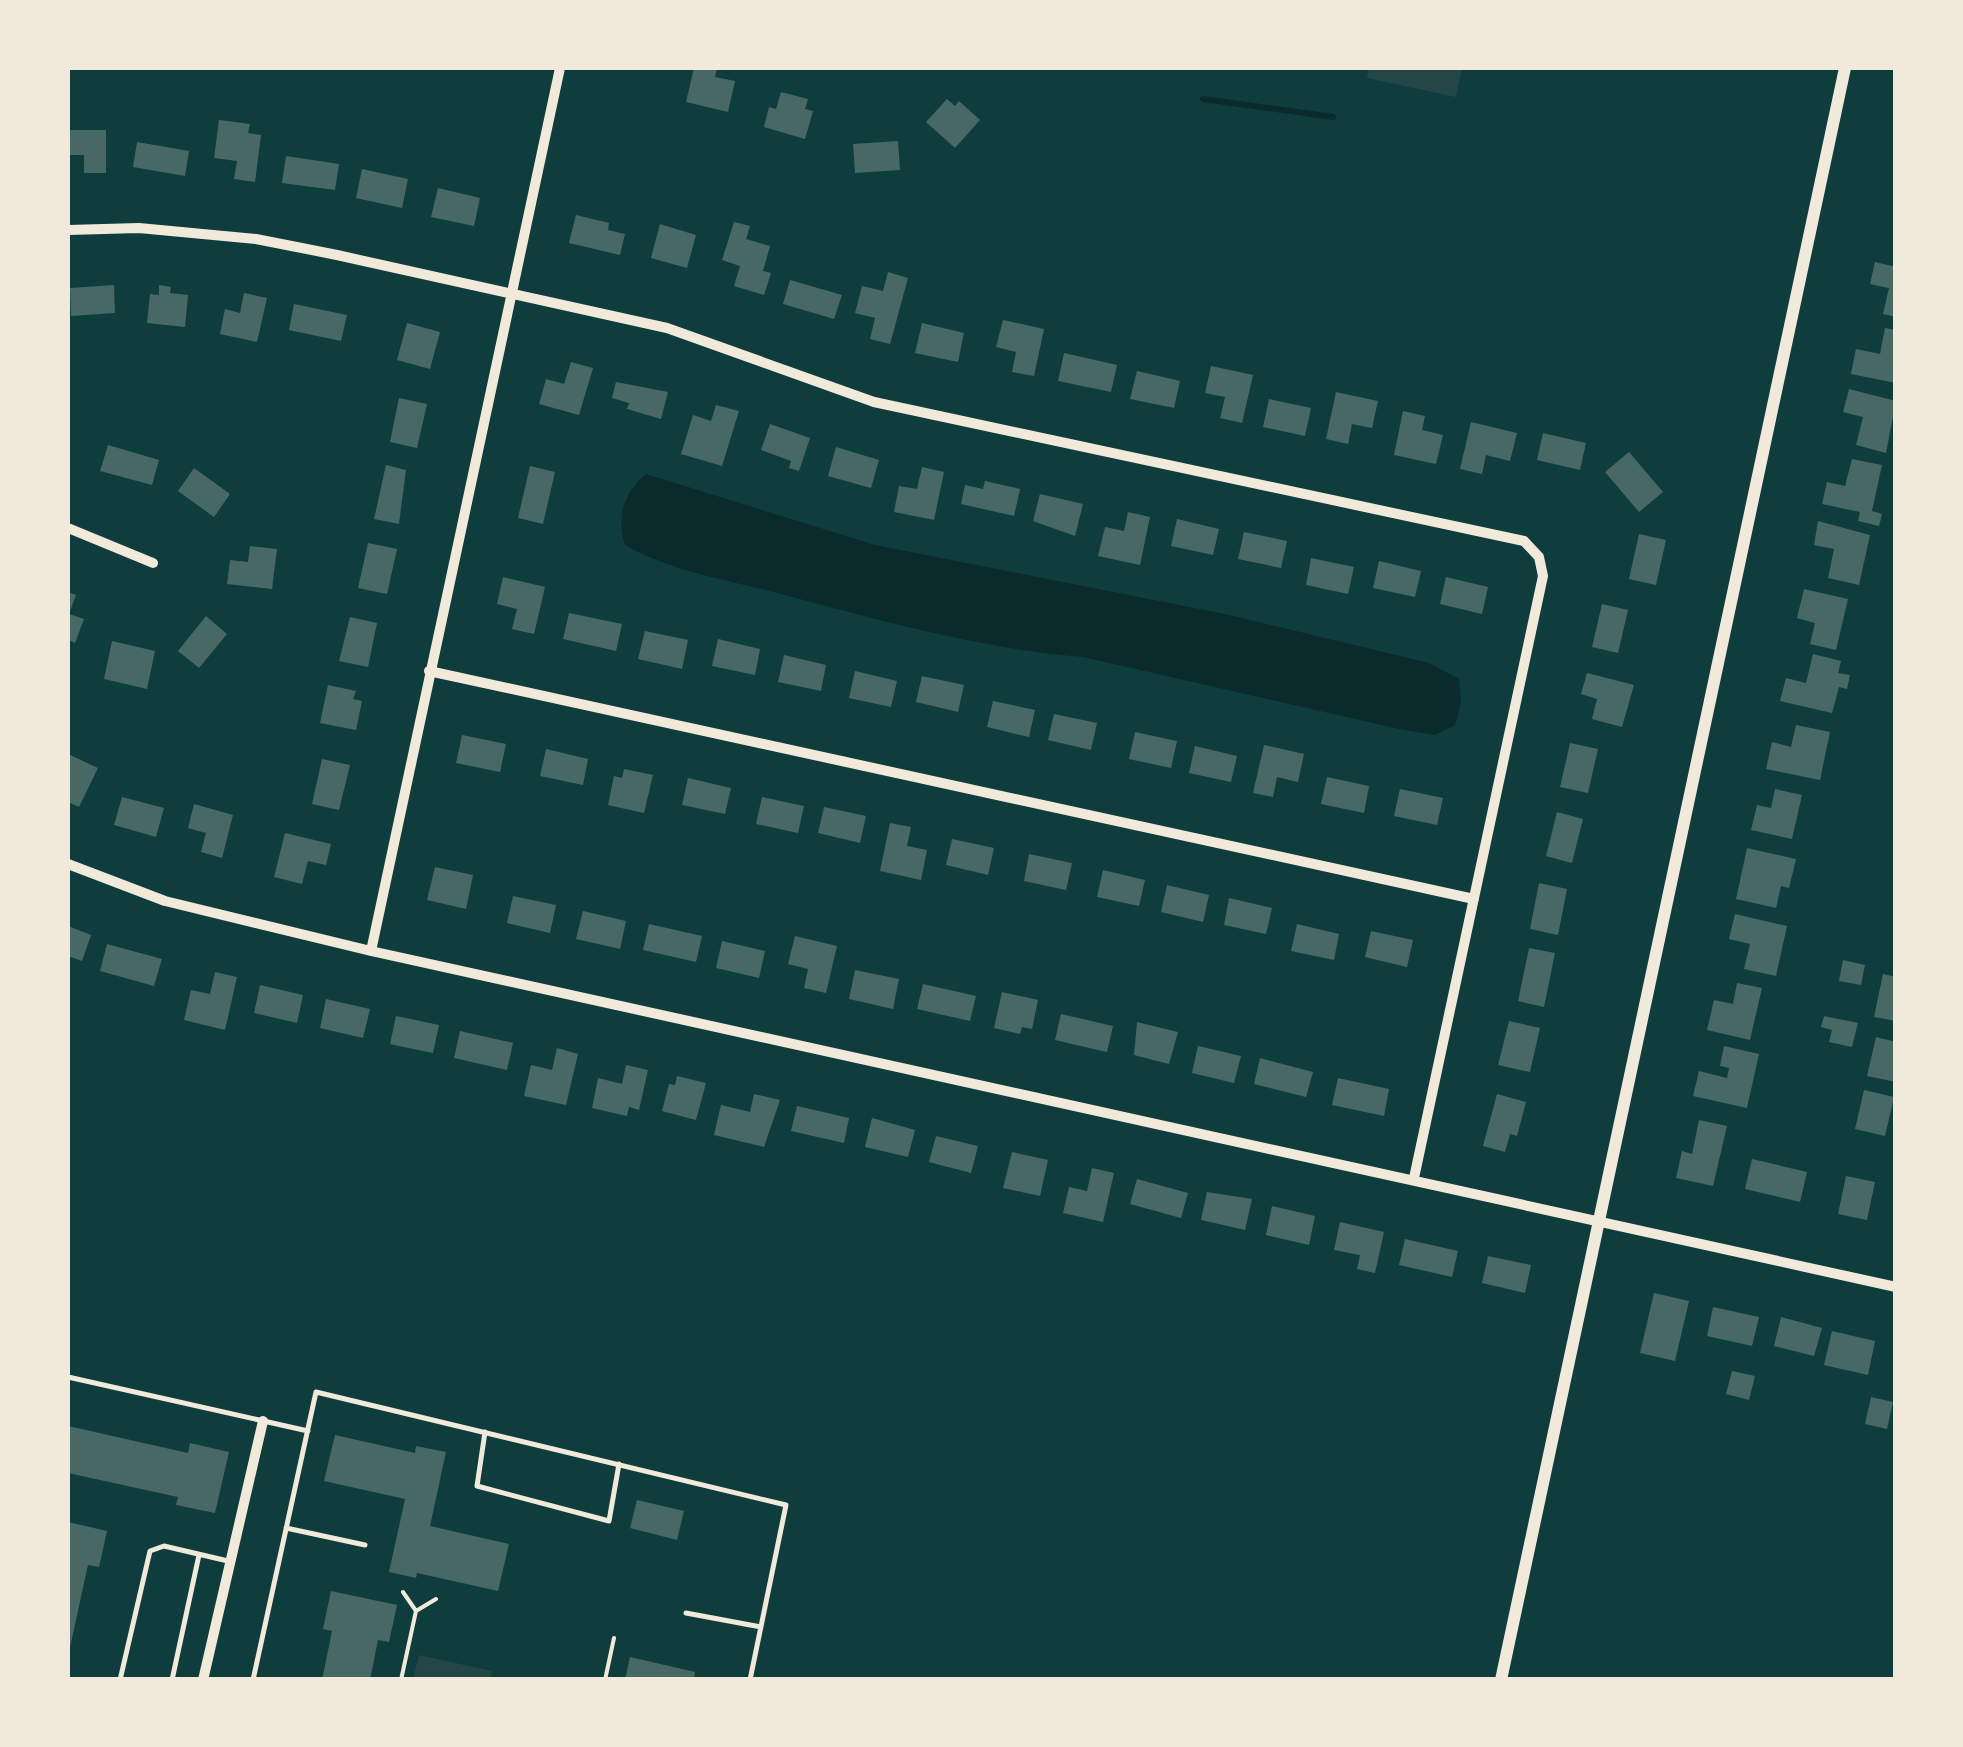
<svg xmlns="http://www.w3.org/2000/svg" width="1963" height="1747" font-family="Merriweather,serif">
	<rect width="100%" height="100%" fill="#0f3d3e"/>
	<path fill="#244646" d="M1369 68H1462L1456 97 1367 78Z
		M419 1655 492 1671 490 1679H413Z"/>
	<path fill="#0a2a2b" d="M646 474 875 545 1225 614 1429 663 1459 679 1461 702 1455 725 1435 735 1399 729 1083 657C982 649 882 621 785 595 731 580 674 573 625 545 616 518 624 492 646 474Z"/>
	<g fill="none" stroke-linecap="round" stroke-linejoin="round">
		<path stroke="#0a2a2b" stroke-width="6" d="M1203 99 1333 117"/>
	</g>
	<path fill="#486865" d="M694 68H717L715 77 735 81 728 112 686 102Z
		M781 92 808 99 805 109 813 111 805 139 764 127 769 107 776 109Z
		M947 99 955 106 959 101 980 120 955 148 926 122Z
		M219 120 250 124 248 133 261 135 255 182 234 179 237 161 214 158Z
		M68 130H106V173H84V155H68Z
		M898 141 900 170 855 173 853 144Z
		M137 142 189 151 185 176 133 167Z
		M286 156 339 164 335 190 282 183Z
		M362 169 408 179 402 208 356 198Z
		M438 188 480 198 474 226 431 217Z
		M576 215 609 223 608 230 625 234 620 255 569 243Z
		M734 222 750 226 746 239 770 246 763 271 771 273 764 295 734 286 740 266 722 260Z
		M660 224 696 235 687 268 651 258Z
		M1875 262 1896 267V317L1883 314 1889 288 1870 284Z
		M888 272 908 278 890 344 870 339 875 318 855 313 862 286 883 291Z
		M790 280 842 295 834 319 783 304Z
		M114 285 115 313 71 316 70 288Z
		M159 285 171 287 170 293 188 295 185 327 147 323 150 294 159 295Z
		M244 293 267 298 257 342 220 334 225 309 240 313Z
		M294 304 347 315 341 341 289 330Z
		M1003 320 1044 329 1034 376 1012 372 1016 352 996 347Z
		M407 323 440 332 430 369 397 360Z
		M922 323 964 333 958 362 915 353Z
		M1885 328 1896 330V383L1851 374 1856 349 1880 354Z
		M1064 353 1117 365 1111 392 1058 381Z
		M571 362 593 368 579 415 539 404 546 379 564 384Z
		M1211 366 1253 375 1242 423 1220 418 1225 397 1205 393Z
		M1137 371 1180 381 1174 408 1130 399Z
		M616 382 668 392 661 419 627 409 629 403 612 398Z
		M1849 389 1896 401 1886 453 1856 445 1863 417 1843 412Z
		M1336 392 1378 401 1372 428 1352 424 1348 444 1326 439Z
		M399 398 427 404 417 448 390 442Z
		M1269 399 1311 408 1305 436 1263 427Z
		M716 405 739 411 722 466 681 454 693 415 711 421Z
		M1403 411 1425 416 1422 430 1443 435 1436 464 1394 455Z
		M1471 422 1517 433 1510 461 1486 455 1482 474 1460 469Z
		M770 424 810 438 799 471 789 468 791 461 761 450Z
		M1543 433 1586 443 1580 470 1537 460Z
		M108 445 159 460 152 485 100 471Z
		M836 447 879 460 871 488 828 476Z
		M1629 452 1663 492 1639 512 1605 472Z
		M1852 459 1882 465 1872 511 1882 514 1879 526 1858 521 1860 512 1822 504 1827 482 1845 486Z
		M386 465 406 470 399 524 374 519Z
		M530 466 555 472 543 524 518 518Z
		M922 467 944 472 934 520 894 512 899 486 917 489Z
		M194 468 230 494 214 517 178 491Z
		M985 481 1020 489 1014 516 961 504 965 485 983 489Z
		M1040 494 1083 504 1075 536 1033 521Z
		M1128 512 1150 517 1140 565 1098 556 1105 527 1124 531Z
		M1177 519 1219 529 1213 555 1171 546Z
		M1818 521 1870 535 1859 585 1828 578 1834 549 1814 545Z
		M1244 532 1287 541 1281 568 1238 559Z
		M1639 534 1666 540 1656 585 1629 579Z
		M368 543 397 549 387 594 358 588Z
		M250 546 277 549 272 589 227 584 230 560 248 562Z
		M1311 558 1354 567 1348 594 1306 585Z
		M1379 561 1421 571 1415 597 1373 588Z
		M503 577 545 587 534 634 512 629 517 609 497 604Z
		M1446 577 1488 587 1482 614 1440 604Z
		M1804 589 1848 599 1836 650 1810 644 1815 623 1797 618Z
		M68 592 76 595 69 614 84 619 75 643 68 640Z
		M1602 604 1628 610 1618 653 1592 647Z
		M569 613 622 624 616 651 563 639Z
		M206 616 227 634 199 668 178 651Z
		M350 617 377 623 368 667 339 661Z
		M645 631 688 640 682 669 638 659Z
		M718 639 760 649 755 675 712 666Z
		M112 641 155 651 147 689 104 679Z
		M1813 654 1841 661 1838 673 1850 675 1847 689 1839 687 1832 713 1780 701 1786 678 1806 683Z
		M784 655 826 665 821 691 778 682Z
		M855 671 897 681 891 707 849 698Z
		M1587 673 1634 685 1622 727 1592 719 1597 699 1581 694Z
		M922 676 964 685 958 712 916 702Z
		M328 685 356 691 353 699 362 701 356 730 320 723Z
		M993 701 1035 710 1029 737 987 727Z
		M1054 714 1097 723 1091 750 1048 740Z
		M1796 725 1830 732 1820 780 1766 769 1772 742 1791 747Z
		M1135 732 1177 741 1171 768 1129 759Z
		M462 735 506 744 500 772 456 763Z
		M1570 743 1598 749 1588 793 1560 787Z
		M1264 745 1304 754 1298 782 1277 777 1273 797 1253 793Z
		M1195 746 1237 756 1231 782 1189 773Z
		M546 749 588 759 583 785 540 776Z
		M68 754 98 768 79 807 68 802Z
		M322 759 350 765 339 810 312 804Z
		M624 769 653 775 644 813 608 805 614 776 622 778Z
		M1327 777 1369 786 1364 813 1321 804Z
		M688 778 731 788 725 814 682 805Z
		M1400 789 1443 798 1437 825 1394 816Z
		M1775 789 1802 795 1792 839 1751 830 1757 805 1771 808Z
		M122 797 164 808 156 837 114 825Z
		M762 797 804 806 798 833 756 824Z
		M194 804 233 815 222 858 201 852 206 833 188 828Z
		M824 807 866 816 860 843 818 833Z
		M1557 812 1583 819 1572 863 1546 856Z
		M890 823 911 827 907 846 927 850 921 880 880 871Z
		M285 833 331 844 326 865 308 861 302 884 274 877Z
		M952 839 994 848 988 875 946 865Z
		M1747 848 1796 859 1789 888 1781 886 1776 908 1736 899Z
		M1029 854 1072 863 1066 890 1024 881Z
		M435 867 473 875 466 909 427 900Z
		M1103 870 1145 880 1139 906 1097 897Z
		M1539 883 1567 889 1558 935 1530 929Z
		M1167 885 1209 895 1203 922 1161 912Z
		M513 896 556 905 550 933 507 923Z
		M1229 898 1272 908 1266 934 1224 925Z
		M583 911 626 921 620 949 576 939Z
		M1735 914 1787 926 1776 976 1744 969 1750 944 1729 939Z
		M649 924 702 936 696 962 643 950Z
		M1297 924 1339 934 1334 960 1291 951Z
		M68 926 91 935 82 961 68 956Z
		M1371 931 1413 940 1407 967 1365 957Z
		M795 936 837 946 826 993 804 988 808 969 788 964Z
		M722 941 765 951 759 978 716 968Z
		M107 944 162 959 154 986 100 971Z
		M1529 948 1555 953 1544 1007 1518 1001Z
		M1843 960 1865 965 1861 985 1839 981Z
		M855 970 899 979 893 1009 849 999Z
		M215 972 237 977 225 1030 184 1020 191 990 210 994Z
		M1883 974 1896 977V1021L1874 1017Z
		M1737 983 1762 988 1750 1040 1707 1030 1714 1000 1733 1004Z
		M923 984 976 996 970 1021 917 1009Z
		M260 985 303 995 297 1023 254 1013Z
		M1002 992 1038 1000 1032 1029 1022 1027 1020 1034 994 1028Z
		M326 999 370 1009 363 1038 320 1028Z
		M1061 1014 1113 1026 1107 1052 1055 1040Z
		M396 1016 439 1025 433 1053 390 1044Z
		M1824 1016 1858 1023 1852 1047 1829 1042 1832 1030 1821 1027Z
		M1509 1021 1540 1028 1530 1072 1498 1065Z
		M1137 1022 1178 1032 1169 1064 1134 1055Z
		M460 1031 513 1043 507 1070 454 1058Z
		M1876 1037 1896 1042V1082L1867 1076Z
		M1198 1046 1241 1056 1234 1083 1192 1073Z
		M1724 1046 1759 1054 1747 1108 1693 1096 1699 1071 1727 1078 1729 1068 1720 1066Z
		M557 1048 578 1054 566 1105 524 1096 531 1065 552 1070Z
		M1260 1058 1313 1072 1306 1097 1254 1084Z
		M626 1065 648 1070 639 1110 629 1107 627 1116 592 1108 598 1078 622 1084Z
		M677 1076 706 1083 696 1120 662 1111 669 1084 675 1085Z
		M1338 1078 1389 1089 1384 1116 1332 1105Z
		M1864 1090 1894 1097 1885 1136 1855 1129Z
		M754 1094 780 1100 764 1147 714 1135 721 1105 750 1112Z
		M1497 1094 1526 1102 1517 1136 1510 1134 1505 1152 1483 1146Z
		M797 1106 849 1118 844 1143 791 1131Z
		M872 1118 915 1130 908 1157 865 1147Z
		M1699 1120 1727 1126 1713 1186 1676 1178 1682 1151 1692 1154Z
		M936 1136 978 1146 971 1173 929 1162Z
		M1012 1152 1048 1160 1040 1196 1003 1188Z
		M1752 1159 1807 1172 1800 1202 1745 1189Z
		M1092 1168 1114 1173 1103 1222 1063 1213 1069 1187 1087 1191Z
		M1846 1176 1875 1182 1867 1220 1838 1214Z
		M1137 1179 1188 1193 1181 1218 1130 1204Z
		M1207 1192 1252 1199 1245 1230 1201 1220Z
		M1272 1206 1315 1216 1309 1245 1266 1235Z
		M1340 1222 1384 1232 1375 1273 1357 1269 1360 1255 1334 1250Z
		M1405 1239 1458 1251 1452 1277 1399 1265Z
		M1488 1256 1531 1265 1525 1293 1482 1283Z
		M1654 1293 1689 1301 1675 1361 1640 1353Z
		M1713 1307 1759 1317 1752 1346 1707 1336Z
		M1781 1317 1822 1328 1814 1356 1774 1346Z
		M1832 1331 1875 1341 1868 1375 1824 1365Z
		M1732 1371 1755 1376 1749 1400 1726 1394Z
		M1871 1397 1893 1402 1887 1429 1865 1424Z
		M68 1426 188 1453 190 1443 229 1452 215 1513 176 1505 178 1497 68 1473Z
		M335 1435 415 1453 416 1446 446 1452 430 1526 509 1544 498 1591 417 1573 416 1578 389 1572 405 1499 324 1481Z
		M637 1500 684 1511 677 1540 630 1528Z
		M68 1522 107 1531 99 1567 88 1565 69 1652Z
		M331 1591 397 1605 389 1642 378 1640 370 1680H322L332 1631 323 1629Z
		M630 1657 695 1672 694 1680H625Z"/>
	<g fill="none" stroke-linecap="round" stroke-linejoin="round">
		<path stroke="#f1e9da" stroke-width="4" d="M403 1592 416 1611 436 1599
			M401 1680 416 1611
			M605 1680 614 1638"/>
		<path stroke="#f1e9da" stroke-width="5" d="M68 1377 308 1431
			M485 1432 477 1486 609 1521 619 1464
			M286 1528 365 1545
			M686 1613 761 1627
			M120 1680 150 1551 164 1546 228 1561
			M172 1680 199 1555
			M253 1680 316 1392 786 1505 750 1680"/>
		<path stroke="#f1e9da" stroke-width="10" d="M68 230 139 228 256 239 337 255 667 328 874 402 1524 541 1539 557 1543 576 1414 1178
			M68 528 153 563
			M429 671 1474 899
			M68 864 165 901 371 951 1896 1287
			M371 951 560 68
			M203 1680 263 1421"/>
		<path stroke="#f1e9da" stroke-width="12" d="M1501 1680 1845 68"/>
	</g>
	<rect width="1963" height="1747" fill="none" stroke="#f1e9da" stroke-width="140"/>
</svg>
